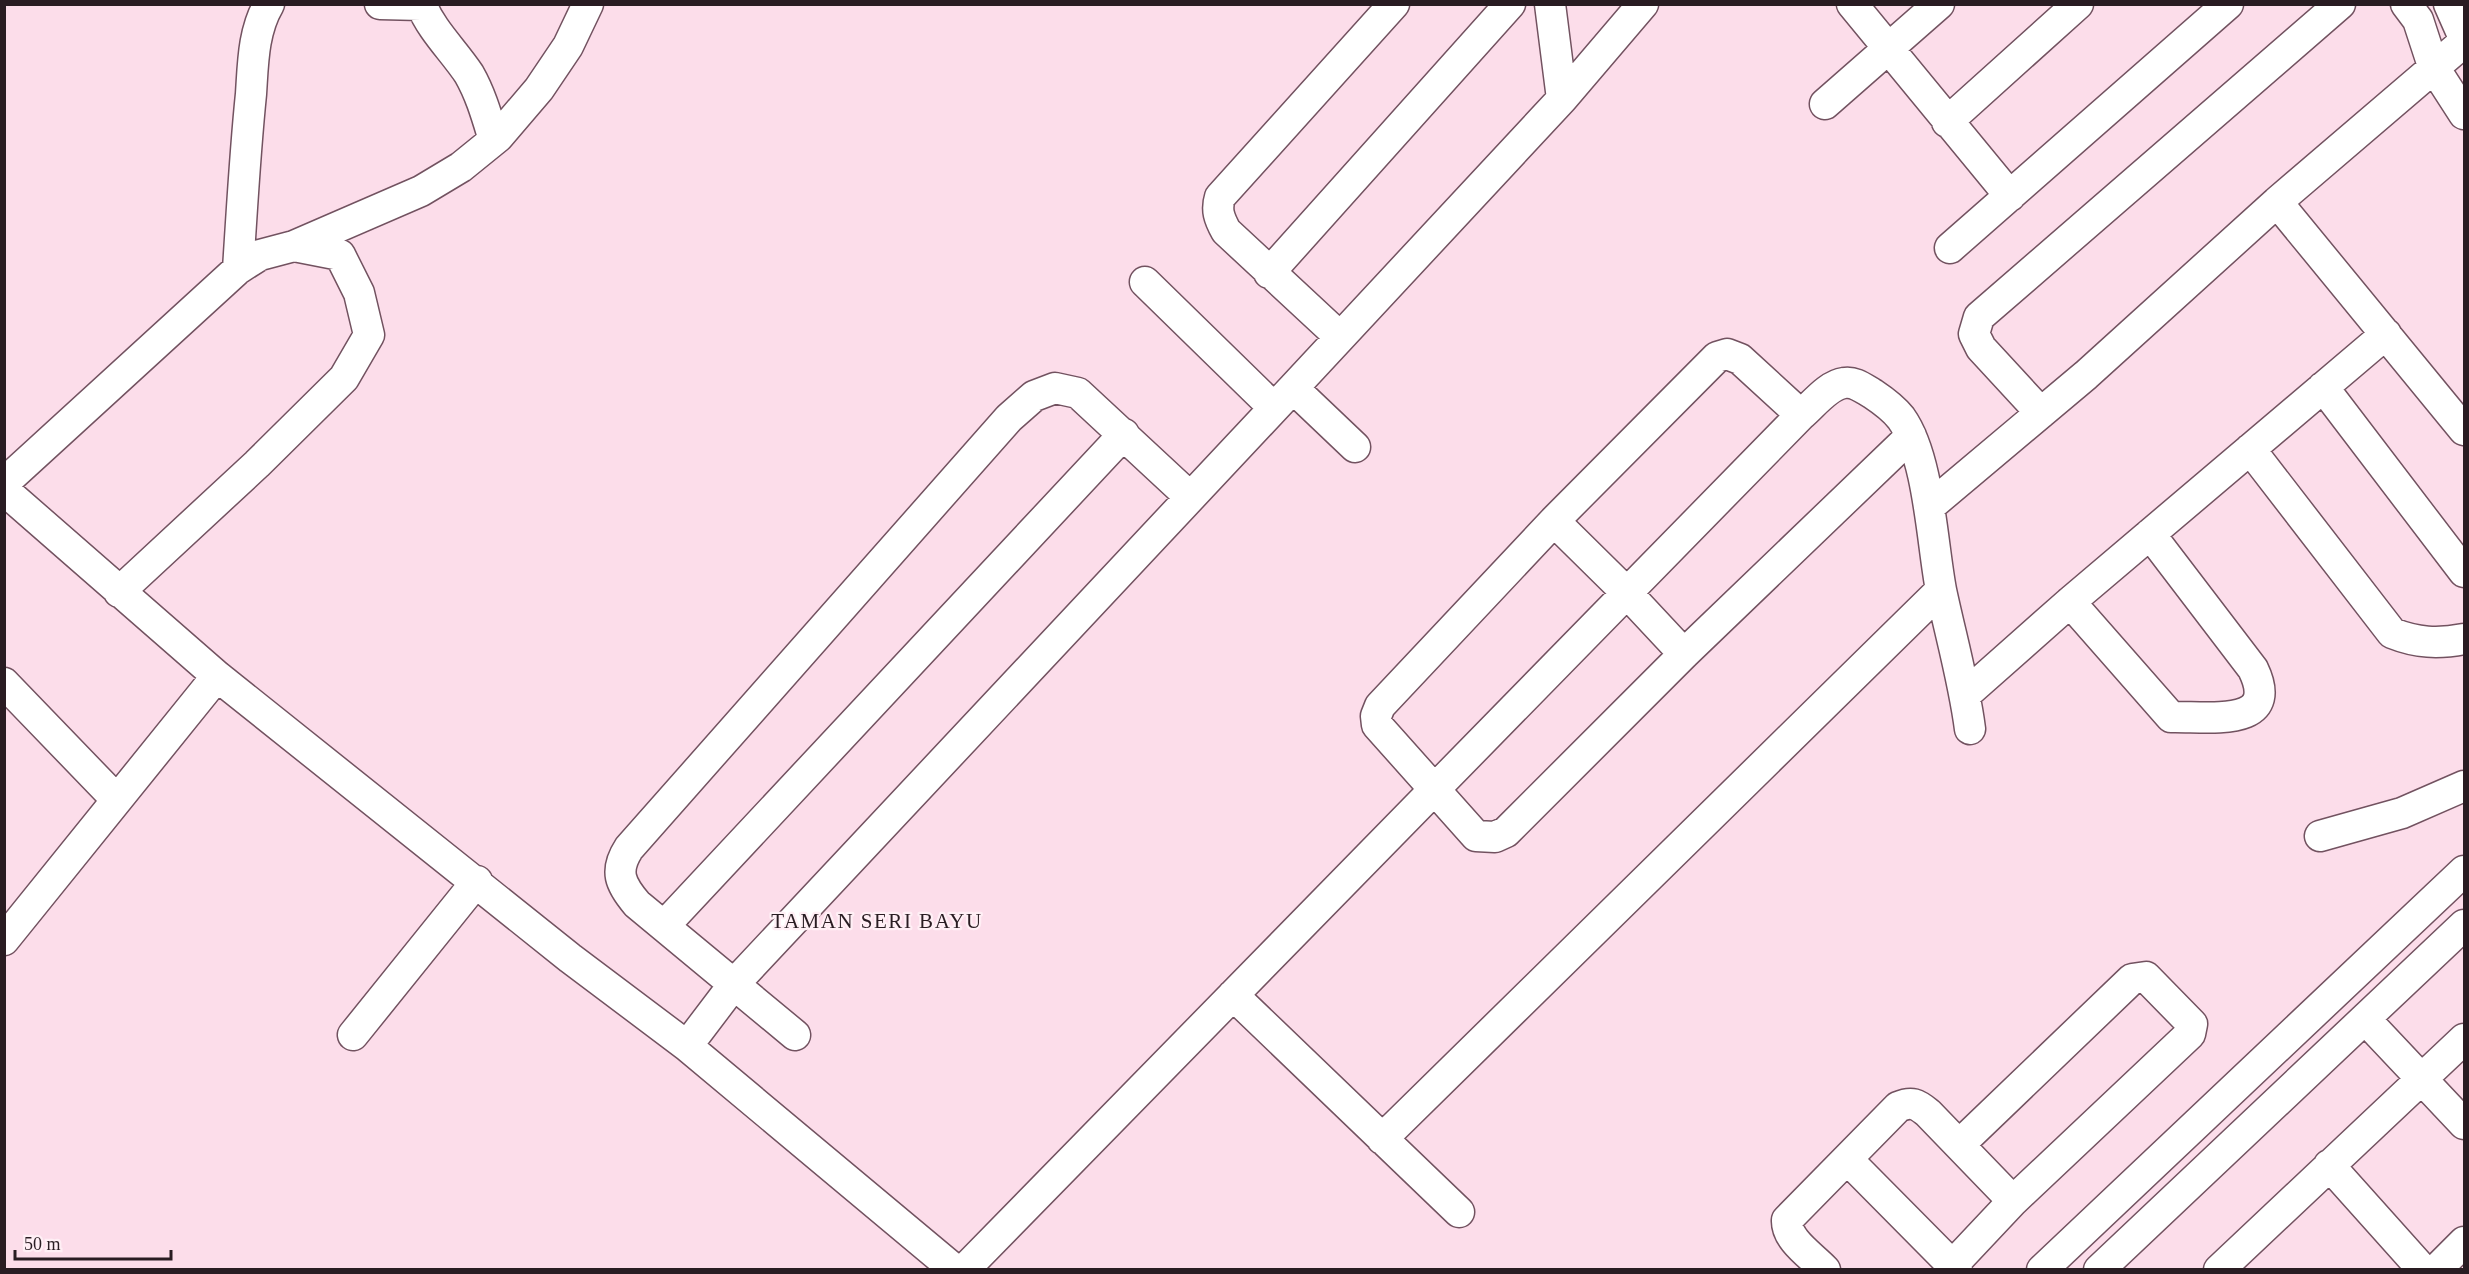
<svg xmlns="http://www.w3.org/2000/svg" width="2469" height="1274" font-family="'Times New Roman',serif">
	<rect width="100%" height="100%" fill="#fcddea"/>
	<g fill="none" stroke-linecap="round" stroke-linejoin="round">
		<g stroke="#725260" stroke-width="33">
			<path id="minor" d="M380 4 421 5
				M421 4C432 31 453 50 469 74 481 95 487 117 494 140
				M1550 4 1562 99
				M1852 4 2010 196
				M2406 4 2418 20 2433 66 2464 114
				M2449 4 2464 38
				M1825 104 1939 4
				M1947 122 2078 4
				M2277 202 2464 430
				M1950 248 2228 4
				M238 269C242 210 245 152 251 94 253 64 253 31 269 4
				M1269 273 1510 4
				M1145 282 1274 408
				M1340 337 1226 231C1219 218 1216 210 1220 197L1394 4
				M2323 387 2464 572
				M1293 388 1355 447
				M2041 413 1981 348 1974 334 1979 317 2340 4
				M1801 415 1740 359 1727 354 1717 357 1554 521 1380 706 1376 716 1377 725 1476 836 1495 837 1506 832 1684 654 1911 436
				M2250 449 2392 633C2417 643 2438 644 2464 639
				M4 483 238 269 260 255 294 246 421 191 461 167 498 137 539 89 568 46 588 4
				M4 490 217 676 570 958 687 1046 955 1270
				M1929 507 2086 375 2277 202 2464 42
				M1554 521 1627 593 1684 654
				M119 592 257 464 344 378 369 335 359 293 340 255 294 246
				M2070 602 2171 717C2208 716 2282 729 2253 669L2150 534
				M4 683 116 799
				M1965 695 2070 602 2386 334
				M2320 836 2402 813 2464 786
				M664 926 1124 434
				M4 940 217 676
				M1233 995 1459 1212
				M2365 1019 2464 1124
				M353 1035 477 881
				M795 1035 637 904C620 884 614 871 629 848L1009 418 1034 396 1055 388 1078 393 1190 497
				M687 1046 734 984 1293 388 1562 99 1643 4
				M1382 1139 1941 590
				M1847 1159 1957 1270
				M2329 1165 2423 1270
				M964 1270 1801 415C1813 405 1828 385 1844 383 1855 381 1864 389 1873 394 1882 400 1894 409 1901 418 1929 457 1932 543 1941 590 1951 637 1964 682 1970 729
				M1825 1270C1812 1256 1786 1240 1787 1220L1898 1107C1912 1101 1917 1104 1928 1113L2013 1201
				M1948 1270 2013 1201 2190 1034 2192 1024 2146 977 2132 979 1959 1145
				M2042 1270 2464 871
				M2099 1270 2464 925
				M2219 1270 2464 1039
				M2436 1270 2464 1242"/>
		</g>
		<use href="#minor" stroke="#fff" stroke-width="30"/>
	</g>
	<g text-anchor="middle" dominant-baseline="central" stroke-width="4.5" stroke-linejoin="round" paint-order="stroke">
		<g font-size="21" letter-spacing="1.5" fill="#291c22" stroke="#ffeff5">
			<text x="877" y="921">TAMAN SERI BAYU</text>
		</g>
	</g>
	<rect width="2469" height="1274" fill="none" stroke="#291c22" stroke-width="12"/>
	<path d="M15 1250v9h156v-9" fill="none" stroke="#291c22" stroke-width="3"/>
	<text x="24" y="1250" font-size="18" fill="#291c22" stroke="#ffeff5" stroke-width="4.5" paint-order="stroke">50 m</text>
</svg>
